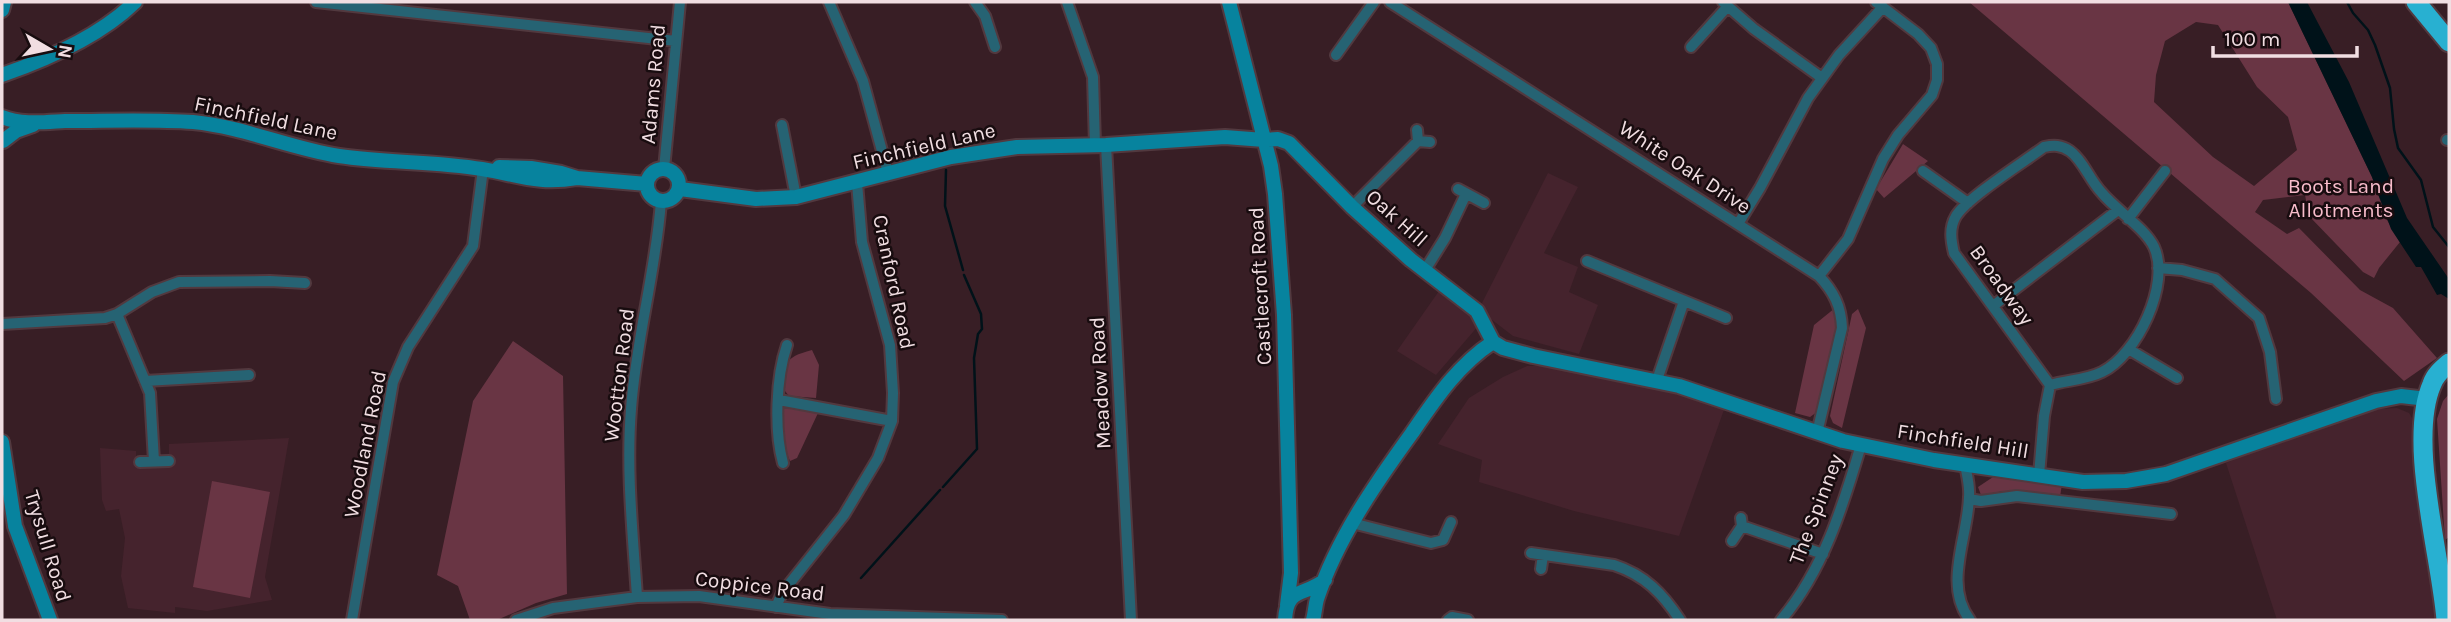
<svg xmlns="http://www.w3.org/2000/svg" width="2451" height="622" font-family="Karla,sans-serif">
	<rect width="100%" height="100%" fill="#381e25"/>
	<path fill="#45232d" d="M1548 173 1578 187 1544 253 1578 267 1569 292 1598 305 1579 354 1513 336 1483 313 1482 303Z
		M1439 291 1472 316 1479 325 1436 375 1397 351Z
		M1527 366H1549L1657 386 1725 407 1679 536 1574 511 1479 482 1482 460 1438 444 1469 398 1503 377Z
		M2397 408 2409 413 2412 418 2421 516 2442 620H2277L2226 463 2310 428 2375 409Z
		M289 438 265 577 272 600 207 611 175 607V613L128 608 121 576 125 538 119 509 106 511 102 500 100 448 136 451V465L169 463V444Z"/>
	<path fill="#693544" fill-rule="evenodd" d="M1969 2H2288L2372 177 2387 220 2400 242 2379 268 2374 278 2363 272 2309 216 2305 195 2263 200 2255 212 2287 234 2299 228 2360 290 2393 308 2437 358 2404 381 2311 293ZM2196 22 2218 25 2257 87 2288 117 2297 150 2254 186 2213 157 2154 102 2156 75 2165 41Z
		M1903 144 1928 161 1884 198 1876 189Z
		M1835 308 1836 329 1817 412 1810 417 1795 413 1814 325Z
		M1858 309 1866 328 1842 428 1833 423 1830 416 1852 314Z
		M513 341 563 376 567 594 536 603 497 620H470L458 586 437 575 473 401Z
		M812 350 819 365 816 398 789 396 785 391C786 363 782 358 812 350Z
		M2449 394V537L2445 540 2437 419 2443 401Z
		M788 406 818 413 797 458 790 461 784 447 783 409Z
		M1993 477H2013L2062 484 2060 497 2004 491 1981 495 1978 487Z
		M212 481 270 492 250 598 193 587Z"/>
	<path fill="#001219" d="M2288 2H2307L2349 82 2407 218 2449 279V299L2441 294 2437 295 2421 267H2416L2391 229 2372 177Z"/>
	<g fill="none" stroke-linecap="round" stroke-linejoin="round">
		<path stroke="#001219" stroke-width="2.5" d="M2347 2 2353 13 2368 30 2375 45 2390 88 2394 129 2398 148 2421 180 2433 227 2449 247
			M946 170 945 206 963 270
			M943 487 977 449 974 358 978 334 982 329 981 314 964 275
			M861 578 940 490"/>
		<g stroke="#52393f" stroke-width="14">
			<path id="street" d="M316 2 676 41
				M829 2 863 81 888 173
				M975 2 985 16 995 47
				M1067 2 1093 77 1095 145
				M1390 2 1819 276C1834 292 1841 306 1842 328L1817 433
				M1723 2 1754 29 1822 78
				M1691 47 1728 6
				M1336 55 1374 2
				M782 125 796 197
				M1417 130 1418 141 1430 142
				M2447 140H2449
				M1106 145 1131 620
				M664 169 680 2
				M1923 171 1968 203
				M1458 189 1484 203
				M1352 207 1418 141
				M2128 219 2165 171
				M1738 224 1760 188 1808 98 1839 55 1883 7
				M1587 261 1726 318
				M2158 268 2182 270 2215 279 2259 318 2270 352 2276 399
				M1425 270 1445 238 1466 194
				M1819 276 1848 239 1883 159 1898 135 1932 95 1937 80V64L1931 48 1918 34 1876 2
				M1993 306 2118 210
				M117 314 150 393 154 461
				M2 324 105 318 117 314 152 292 179 282 270 281 305 283
				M2130 350 2177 378
				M1657 380 1684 301
				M145 381 249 375
				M779 400 892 421
				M140 462 169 461
				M783 463C774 430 776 377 787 345
				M1965 465C1967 475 1970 486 1969 497 1968 537 1943 585 1970 620
				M2039 475 2044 416 2050 385 1954 253C1951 240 1949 228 1956 216 1968 197 2024 162 2044 147 2054 145 2061 145 2070 151 2083 160 2090 181 2102 193 2116 210 2145 228 2154 247 2171 284 2137 355 2102 372 2086 380 2067 380 2050 385
				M1969 499 1981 501 2017 496 2171 514
				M1352 523 1431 543 1443 540 1451 522
				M1742 526 1823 554
				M1732 541 1742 526 1741 518
				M1531 553 1614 565C1645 575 1663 594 1680 620
				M1541 569 1543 555
				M637 597C633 535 626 471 631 409 636 339 656 271 661 201
				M776 607 782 593 844 515 878 458 892 421 893 393 890 345 862 242 857 183
				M352 620 393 382 408 347 473 246 483 169
				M516 620 553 608 637 597 699 596 830 614 1002 620
				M1448 620 1452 617 1468 620
				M1781 620C1823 571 1843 506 1861 445"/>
		</g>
		<g stroke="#52393f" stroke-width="18">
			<path id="secondary" d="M1229 2 1271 166 1275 194 1284 315 1291 573 1287 605
				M2 10 4 2
				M2 75C48 59 100 36 135 2
				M2 117C21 125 45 122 65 121 108 121 151 119 193 122 244 127 289 148 339 156 386 163 435 161 482 169 519 175 538 185 577 178
				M3 141 16 131 33 125
				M499 167 531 168 561 173 577 178 647 184
				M647 185a16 16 0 1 1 32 0a16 16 0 1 1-32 0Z
				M680 189 756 199 796 197 951 157 1017 147 1106 145 1225 137 1264 140 1278 139 1289 143 1352 207 1411 260 1477 311 1493 342
				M1493 342 1503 348 1533 356 1679 386 1843 441 1934 460 2083 482 2126 481 2166 474 2376 401 2401 396 2427 399
				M2 442 15 526 50 620
				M1285 620C1287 586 1304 597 1325 580
				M1313 620C1315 613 1315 606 1317 599 1337 539 1375 484 1412 433 1436 398 1458 365 1493 342"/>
		</g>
		<g stroke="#52393f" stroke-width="23">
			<path id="highway" d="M2416 2 2449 42
				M2446 620C2441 556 2407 441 2432 384 2435 375 2442 369 2449 363"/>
		</g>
		<use href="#street" stroke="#266373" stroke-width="10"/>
		<use href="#secondary" stroke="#07839e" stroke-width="14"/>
		<use href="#highway" stroke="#28b0d1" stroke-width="19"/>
	</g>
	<g text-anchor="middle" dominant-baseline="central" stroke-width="5" stroke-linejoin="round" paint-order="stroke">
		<g font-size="21" fill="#f1dee2" stroke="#180c0f">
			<text transform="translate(653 84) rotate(-85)">Adams Road</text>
			<text transform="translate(266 118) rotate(12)">Finchfield Lane</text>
			<text transform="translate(924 146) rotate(-13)">Finchfield Lane</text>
			<text transform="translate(1685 167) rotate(33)">White Oak Drive</text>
			<text transform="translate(1397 218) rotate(42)">Oak Hill</text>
			<text transform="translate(894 282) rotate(78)">Cranford Road</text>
			<text transform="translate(2002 285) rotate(54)">Broadway</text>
			<text transform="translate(1260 286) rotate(-93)">Castlecroft Road</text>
			<text transform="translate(619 375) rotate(-83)">Wootton Road</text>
			<text transform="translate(1100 383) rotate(-93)">Meadow Road</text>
			<text transform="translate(1963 441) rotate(9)">Finchfield Hill</text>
			<text transform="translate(365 444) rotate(-79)">Woodland Road</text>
			<text transform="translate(1816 509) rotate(-69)">The Spinney</text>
			<text transform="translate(48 546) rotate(73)">Trysull Road</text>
			<text transform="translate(760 586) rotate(7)">Coppice Road</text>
		</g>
		<g font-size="21" fill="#f8bccb" stroke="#180c0f">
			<text x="2341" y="186">Boots Land<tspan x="2341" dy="24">Allotments</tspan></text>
		</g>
	</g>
	<rect width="2451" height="622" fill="none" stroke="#f1dee2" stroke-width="7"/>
	<g transform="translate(49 49) rotate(99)" stroke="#180c0f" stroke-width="5" paint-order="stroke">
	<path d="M0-5L12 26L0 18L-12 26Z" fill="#f1dee2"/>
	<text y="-10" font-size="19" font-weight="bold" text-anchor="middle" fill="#f1dee2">N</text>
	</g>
	<path d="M2213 46v10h144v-10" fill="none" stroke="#f1dee2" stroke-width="3.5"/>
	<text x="2224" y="46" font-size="21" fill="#f1dee2" stroke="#180c0f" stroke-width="5" paint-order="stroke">100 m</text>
</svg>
